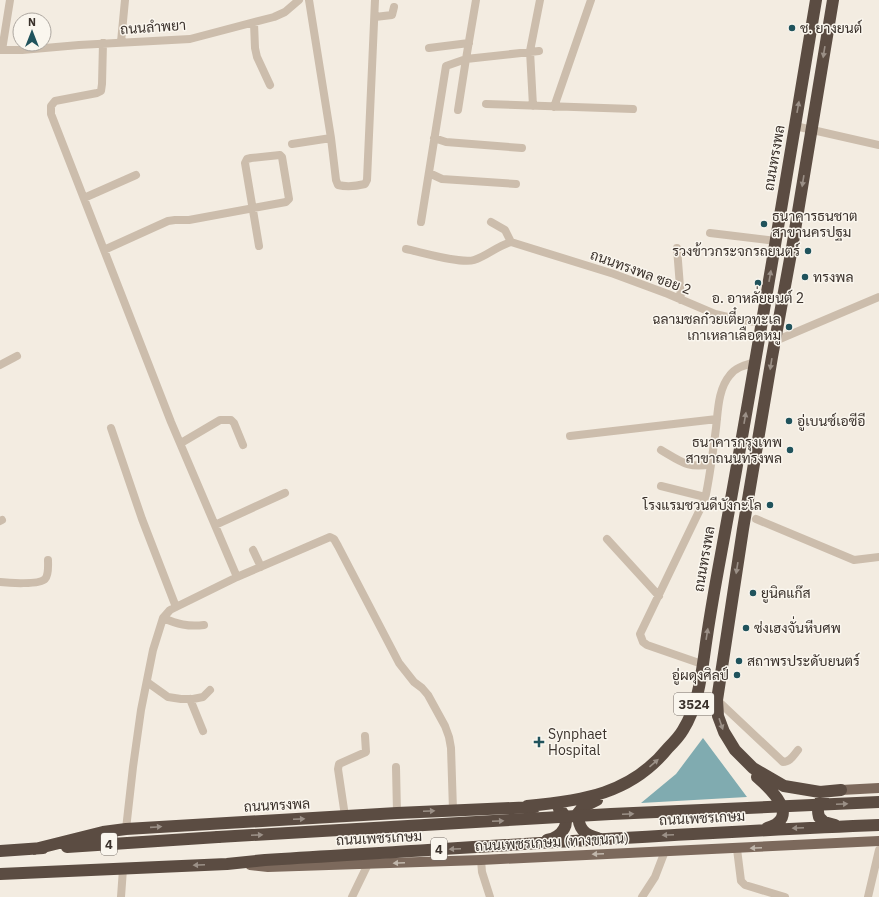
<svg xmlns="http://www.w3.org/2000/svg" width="879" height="897" font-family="'IBM Plex Sans',Sarabun,sans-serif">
	<rect width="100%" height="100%" fill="#f3ece1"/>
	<path fill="#80abb0" d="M703 738 747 797 641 803 676 774Z"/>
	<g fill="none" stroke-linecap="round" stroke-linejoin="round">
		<path stroke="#ccbdac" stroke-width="8" d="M309 0 331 138 336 180 338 185C346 187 357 186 365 184L367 180 375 0
			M375 17 392 15 394 7
			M254 23 255 48 257 57 270 85
			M121 42 125 0
			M103 43 102 84 101 91 97 93 55 101 51 106V114L171 422 237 577
			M429 48 469 43
			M0 50H22L79 45 190 39 274 17 285 12 299 0
			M2 50 10 0
			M486 104 633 109
			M533 106 530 51 540 0
			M554 107 591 0
			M458 110 466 59 539 51
			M795 126 879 145
			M434 138 446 142 522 148
			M292 144 331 138
			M429 173 442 179 516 184
			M84 198 136 175
			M421 222 446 66 466 59 476 0
			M710 233 776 241
			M511 242 614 274 668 294 715 314 736 319 762 323
			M677 248 681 300
			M406 249C421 252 461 264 474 260 487 256 497 246 511 242L505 230 491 222
			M104 250 168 221 175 220H189L286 202 289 199 282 157 280 155 251 158 247 159 245 163 259 246
			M775 341 879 297
			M0 365 17 356
			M111 428 142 519 176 607
			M570 436 717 419
			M181 443 220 420H231L234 423 243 445
			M661 450C680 461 688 469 711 464
			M661 486 705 497
			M756 519 854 560 879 557
			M0 521 2 520
			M215 525 285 493
			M607 539 659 596
			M253 550 261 567
			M0 582C8 583 40 585 45 579 49 575 48 565 48 560
			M163 618C177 624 188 627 204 625
			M702 664 647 645 643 642 640 634 705 499C710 476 713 452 716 428 718 411 718 389 730 375 736 367 746 365 755 362
			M147 682 168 697 181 699H193L203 697 210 690
			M190 699 203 731
			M717 700 783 762C790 762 793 756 798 750
			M396 767 397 813
			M345 816 338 769 339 764 366 752 365 736
			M126 829 133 767 141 710 153 650 163 618 170 610 176 607 237 577 330 537 334 539 338 546 399 663 414 682 422 688 428 695 445 726 449 737 451 748 453 810
			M737 849 741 881 745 885 785 897
			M481 860 482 872 490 897
			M121 897 123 869
			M352 897 368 864
			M642 897 655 877 665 851
			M868 897 879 850"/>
		<path stroke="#7c695c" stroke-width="10" d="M841 790 879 788
			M250 865 268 867 481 860 879 841"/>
		<path stroke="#5b4c42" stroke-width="12" d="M833 0 792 248 772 357 743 529 717 700 718 716 724 732 735 750 753 768 784 786 820 792 841 790
			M757 777C772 790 801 818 767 828
			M823 798C817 803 817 809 819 817L824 822 835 825
			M597 800 583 807 578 813C578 828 584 835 598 838
			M527 806C582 801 631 794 668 748 673 743 679 737 683 730 700 703 702 668 707 636 711 609 716 581 721 554 755 370 785 185 816 0
			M547 840C562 837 574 822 559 809
			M67 847 218 837
			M35 849 103 832 126 829 397 813 535 807
			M0 851 43 848
			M0 874 227 864 265 860C470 848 674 833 879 825"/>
		<path stroke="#5b4c42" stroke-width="12" d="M218 837 611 814 879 802"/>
	</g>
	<defs><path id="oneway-solid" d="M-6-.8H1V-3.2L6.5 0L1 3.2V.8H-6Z"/></defs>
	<g fill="#9b9087">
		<use href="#oneway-solid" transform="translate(824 52) rotate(99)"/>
		<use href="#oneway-solid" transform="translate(798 107) rotate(-80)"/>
		<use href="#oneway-solid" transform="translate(803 181) rotate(99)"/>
		<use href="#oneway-solid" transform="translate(770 276) rotate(-80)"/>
		<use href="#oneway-solid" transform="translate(771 364) rotate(99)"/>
		<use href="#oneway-solid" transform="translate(745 418) rotate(-80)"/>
		<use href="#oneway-solid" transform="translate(737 568) rotate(99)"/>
		<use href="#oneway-solid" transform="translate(707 634) rotate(-81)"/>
		<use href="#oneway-solid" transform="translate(721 724) rotate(71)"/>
		<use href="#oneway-solid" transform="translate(654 763) rotate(-41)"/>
		<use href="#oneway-solid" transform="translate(842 804) rotate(-3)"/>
		<use href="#oneway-solid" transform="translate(429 811) rotate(-3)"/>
		<use href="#oneway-solid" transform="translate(628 814) rotate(-3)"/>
		<use href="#oneway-solid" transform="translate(299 819) rotate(-3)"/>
		<use href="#oneway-solid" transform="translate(498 821) rotate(-3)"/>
		<use href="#oneway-solid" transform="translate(156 827) rotate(-4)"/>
		<use href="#oneway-solid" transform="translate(798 828) rotate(177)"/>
		<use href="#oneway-solid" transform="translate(257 835) rotate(-3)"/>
		<use href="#oneway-solid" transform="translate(668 835) rotate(177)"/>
		<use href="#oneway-solid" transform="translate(455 849) rotate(177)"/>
		<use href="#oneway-solid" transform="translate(199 865) rotate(178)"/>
	</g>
	<g fill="#c1b7ac">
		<use href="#oneway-solid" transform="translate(756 848) rotate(177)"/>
		<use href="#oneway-solid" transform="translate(598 854) rotate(177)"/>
		<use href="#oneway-solid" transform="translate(399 863) rotate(178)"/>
	</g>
	<g fill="#20535c" stroke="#faf6ee" stroke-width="1.5">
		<circle cx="792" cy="28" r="4"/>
		<circle cx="764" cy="224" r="4"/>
		<circle cx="808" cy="251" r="4"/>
		<circle cx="805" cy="277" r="4"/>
		<circle cx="758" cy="283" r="4"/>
		<circle cx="789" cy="327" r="4"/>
		<circle cx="789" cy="421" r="4"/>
		<circle cx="790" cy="450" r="4"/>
		<circle cx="770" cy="505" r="4"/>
		<circle cx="753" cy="593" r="4"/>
		<circle cx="746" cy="628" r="4"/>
		<circle cx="739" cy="661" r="4"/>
		<circle cx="737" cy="675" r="4"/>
		<path d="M537 736h4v4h4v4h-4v4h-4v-4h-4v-4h4z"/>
	</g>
	<g text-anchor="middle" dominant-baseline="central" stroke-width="3" stroke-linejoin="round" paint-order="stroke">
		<g fill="#faf6ee" stroke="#746c66" stroke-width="1">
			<rect x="674" y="693" width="40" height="22" rx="3"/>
			<rect x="101" y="833" width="16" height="22" rx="3"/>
			<rect x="431" y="838" width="16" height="22" rx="3"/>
		</g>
		<g font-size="13" font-weight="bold" fill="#3a312b">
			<text x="694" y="704">3524</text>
			<text x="109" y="844">4</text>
			<text x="439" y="849">4</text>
		</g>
		<g font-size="14" fill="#3a312b" stroke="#faf6ee">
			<text transform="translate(153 27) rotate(-4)">ถนนลำพยา</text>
			<text transform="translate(774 158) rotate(-80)">ถนนทรงพล</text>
			<text transform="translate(641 272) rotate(20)">ถนนทรงพล ซอย 2</text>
			<text transform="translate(704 559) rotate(-80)">ถนนทรงพล</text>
			<text transform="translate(277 805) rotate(-3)">ถนนทรงพล</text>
			<text transform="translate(702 818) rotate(-3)">ถนนเพชรเกษม</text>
			<text transform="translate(379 838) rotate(-3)">ถนนเพชรเกษม</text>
			<text transform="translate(552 842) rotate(-3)">ถนนเพชรเกษม (ทางขนาน)</text>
		</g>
		<g font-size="14" fill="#3a312b" stroke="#faf6ee" text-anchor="start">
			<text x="800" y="28">ช. ยางยนต์</text>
			<text x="772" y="216">ธนาคารธนชาต<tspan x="772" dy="16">สาขานครปฐม</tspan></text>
			<text x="800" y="251" text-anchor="end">รวงข้าวกระจกรถยนตร์</text>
			<text x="813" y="277">ทรงพล</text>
			<text x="758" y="298" text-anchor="middle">อ. อาหลั่ยยนต์ 2</text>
			<text x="781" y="319" text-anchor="end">ฉลามชลก๋วยเตี๋ยวทะเล<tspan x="781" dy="16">เกาเหลาเลือดหมู</tspan></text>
			<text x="797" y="421">อู่เบนซ์เอซีอี</text>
			<text x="782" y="442" text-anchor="end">ธนาคารกรุงเทพ<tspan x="782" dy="16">สาขาถนนทรงพล</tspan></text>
			<text x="762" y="505" text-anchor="end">โรงแรมชวนดีบังกะโล</text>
			<text x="761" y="593">ยูนิคแก๊ส</text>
			<text x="754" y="628">ซ่งเฮงจั่นหีบศพ</text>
			<text x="747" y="661">สถาพรประดับยนตร์</text>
			<text x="729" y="675" text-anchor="end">อู่ผดุงศิลป์</text>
			<text x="548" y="734">Synphaet<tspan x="548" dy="16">Hospital</tspan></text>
		</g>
	</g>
	<g transform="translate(32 32)"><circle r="19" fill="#faf6ee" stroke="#ada7a0"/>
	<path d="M0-3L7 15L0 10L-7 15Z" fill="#20535c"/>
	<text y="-6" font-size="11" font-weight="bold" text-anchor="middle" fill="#3a312b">N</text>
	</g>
</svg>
